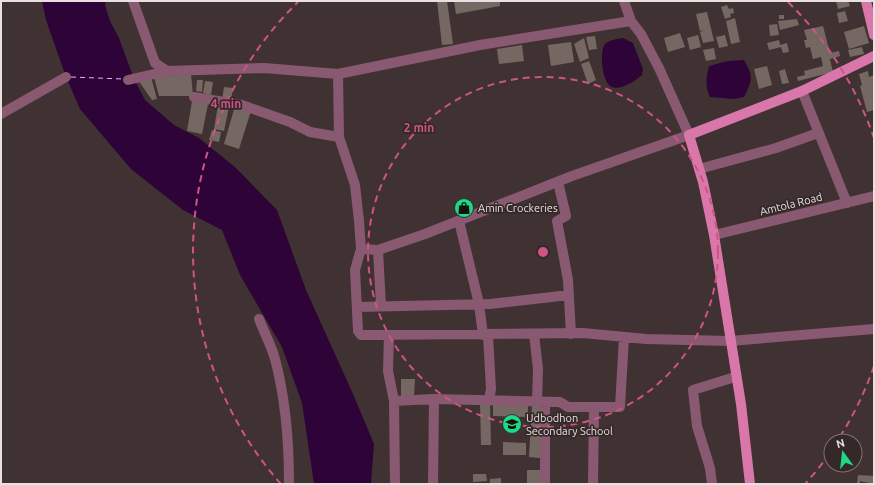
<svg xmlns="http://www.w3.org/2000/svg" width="875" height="485" font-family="Ubuntu,sans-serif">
	<rect width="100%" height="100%" fill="#403233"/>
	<path fill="#2e0337" d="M42 1H106L105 5 110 21 119 38 134 79 145 100 174 125 199 138 235 167 277 210 306 290 353 394 374 444 371 484H314L302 403 282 347 240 275 222 230 183 210 131 169 80 109 66 77 46 20Z
		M623 38 633 43 643 69 642 75C635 81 619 92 610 86 602 80 599 52 605 44 609 40 617 39 623 38Z
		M744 60C754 77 752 81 744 97L734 99 710 97C705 86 706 78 709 66L728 61Z"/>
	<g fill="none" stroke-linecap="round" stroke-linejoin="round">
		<path stroke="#f0afff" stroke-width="1" stroke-dasharray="5 4" stroke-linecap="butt" d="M71 77 123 79"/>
	</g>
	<path fill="#756862" d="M437 1H447L453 44 442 45Z
		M454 1H500V6L456 14Z
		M836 1H848L850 6 838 9Z
		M727 5 729 9 733 8 734 13 730 14 731 17 725 19 721 7Z
		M845 11 848 21 839 23 837 13Z
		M707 12 714 41 703 43 700 32 704 30 700 31 696 14Z
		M779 15H784V19H779Z
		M735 18 740 42 731 44 726 21Z
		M797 19 799 25 780 30 778 21Z
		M777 24 779 35 770 36 769 25Z
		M823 26 830 53 839 51 840 56 830 59 833 72 798 81 797 77 805 75 804 71 823 66 821 57 813 59 810 47 806 48 804 40H807L804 30Z
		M864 26 869 43 849 49 844 32Z
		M680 33 685 47 668 52 664 38Z
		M698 35 701 47 690 50 687 38Z
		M725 35 728 46 719 48 716 37Z
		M595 36 597 49 589 50 586 37Z
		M584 38 589 58 580 62 574 44Z
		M779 40 780 45 787 43 789 52 783 53 781 47 769 50 767 43Z
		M571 42 574 62 551 66 548 45Z
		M522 45 524 61 499 64 497 49Z
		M862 47 864 54 850 57 848 50Z
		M714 48 716 59 706 61 703 50Z
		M589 61 596 80 588 84 581 64Z
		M767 66 772 85 759 89 754 69Z
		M785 69 789 83 782 84 779 71Z
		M868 71 869 77 874 75V110L867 112 860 86 862 85 859 74Z
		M191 74 193 96H159L154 77Z
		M151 77 157 99 152 100 138 80Z
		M197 80H203L202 92 196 91Z
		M205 81 213 82 211 95 203 93Z
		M224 87 233 88 231 101 222 100Z
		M192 101 208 104 202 134 187 131Z
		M218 105 229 107 224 131 214 129Z
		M235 106 251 111 239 149 224 144Z
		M212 130 221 132 219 142 209 140Z
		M464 200 468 213 464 215 459 202Z
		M401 379H415L414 396H401Z
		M493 402H528V417L493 416Z
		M480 403H490L491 445H481Z
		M532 405H540V458L529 457Z
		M503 442 526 443V455H503Z
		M527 470H541V484H527Z
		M473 474H486L487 481 473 482Z
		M858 475 874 476V484L860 481V484H857Z
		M501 478V484H490V479Z"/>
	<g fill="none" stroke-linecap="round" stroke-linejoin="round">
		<path stroke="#895971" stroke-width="10" d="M133 1 155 63 167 71 264 68 338 74 480 45 631 21
			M338 74 339 137 355 185 359 221 361 249 355 270 358 331 361 335 583 333 646 339 730 341 874 329
			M128 80 167 71
			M802 91 847 203
			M194 97 242 105 290 122 310 132 339 137
			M1 114 66 77
			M699 169 776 148 818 133
			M558 182 566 216 557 221 568 280 571 334
			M459 221 479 304 483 335
			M714 235 874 196
			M361 249 378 250 425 234 572 176 689 135 659 68 641 34 631 21 624 1
			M378 250 381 306
			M357 307 490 304 569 295
			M259 319C264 332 271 345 275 359 286 400 289 441 289 484
			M534 334 538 369 537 402
			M389 335 388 371 394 401 395 484
			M488 335 491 389 489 400
			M394 401 434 399 560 402 568 407H620L624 337
			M545 402V484
			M433 484 434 399
			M593 484 594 407
			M712 484 710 468 697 426 693 390 735 377"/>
		<path stroke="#d977ab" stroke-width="10" d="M866 1 874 35
			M750 484 741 404 714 235 703 182 689 135 802 91 874 56"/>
	</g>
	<g fill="none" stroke="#ce5483" stroke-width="2" stroke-dasharray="7 5">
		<circle cx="543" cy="252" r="175"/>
		<path d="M874 366A350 350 0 0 1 838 440M830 453A350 350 0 0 1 805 484M281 484A350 350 0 0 1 298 2M788 2A350 350 0 0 1 874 138"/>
	</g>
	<defs>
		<g id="shop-disc" transform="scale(1)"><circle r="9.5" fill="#1dd988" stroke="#352829"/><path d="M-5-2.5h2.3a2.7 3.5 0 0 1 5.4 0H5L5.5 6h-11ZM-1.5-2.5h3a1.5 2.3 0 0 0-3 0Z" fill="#111"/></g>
		<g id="school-disc" transform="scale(1)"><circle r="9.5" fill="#1dd988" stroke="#352829"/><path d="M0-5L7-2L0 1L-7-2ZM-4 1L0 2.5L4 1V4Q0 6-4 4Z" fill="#111"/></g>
	</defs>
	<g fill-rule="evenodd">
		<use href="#shop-disc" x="464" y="208"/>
		<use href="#school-disc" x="512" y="424"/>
	</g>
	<g text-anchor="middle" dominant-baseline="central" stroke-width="3.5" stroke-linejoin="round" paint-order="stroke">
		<g font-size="11" fill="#e9e0e0" stroke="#352829">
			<text transform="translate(791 204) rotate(-14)">Amtola Road</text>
		</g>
		<g font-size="11" fill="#e9e0e0" stroke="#352829" text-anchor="start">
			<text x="478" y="208">Amin Crockeries</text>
			<text x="526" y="418">Udbodhon<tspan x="526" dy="13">Secondary School</tspan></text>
		</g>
	</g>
	<circle cx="543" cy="252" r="6" fill="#ce5483" stroke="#352829" stroke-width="2"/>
	<g font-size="12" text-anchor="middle" font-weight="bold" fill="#ce5483" stroke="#352829" stroke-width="3.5" stroke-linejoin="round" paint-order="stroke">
		<text x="226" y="108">4 min</text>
		<text x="419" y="132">2 min</text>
	</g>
	<rect width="875" height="485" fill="none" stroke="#e9e0e0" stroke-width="4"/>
	<g transform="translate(843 453) rotate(345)"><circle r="19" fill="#352829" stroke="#7d7272"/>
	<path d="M0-3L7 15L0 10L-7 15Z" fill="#1dd988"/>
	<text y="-6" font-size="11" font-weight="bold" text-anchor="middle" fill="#e9e0e0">N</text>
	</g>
</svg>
